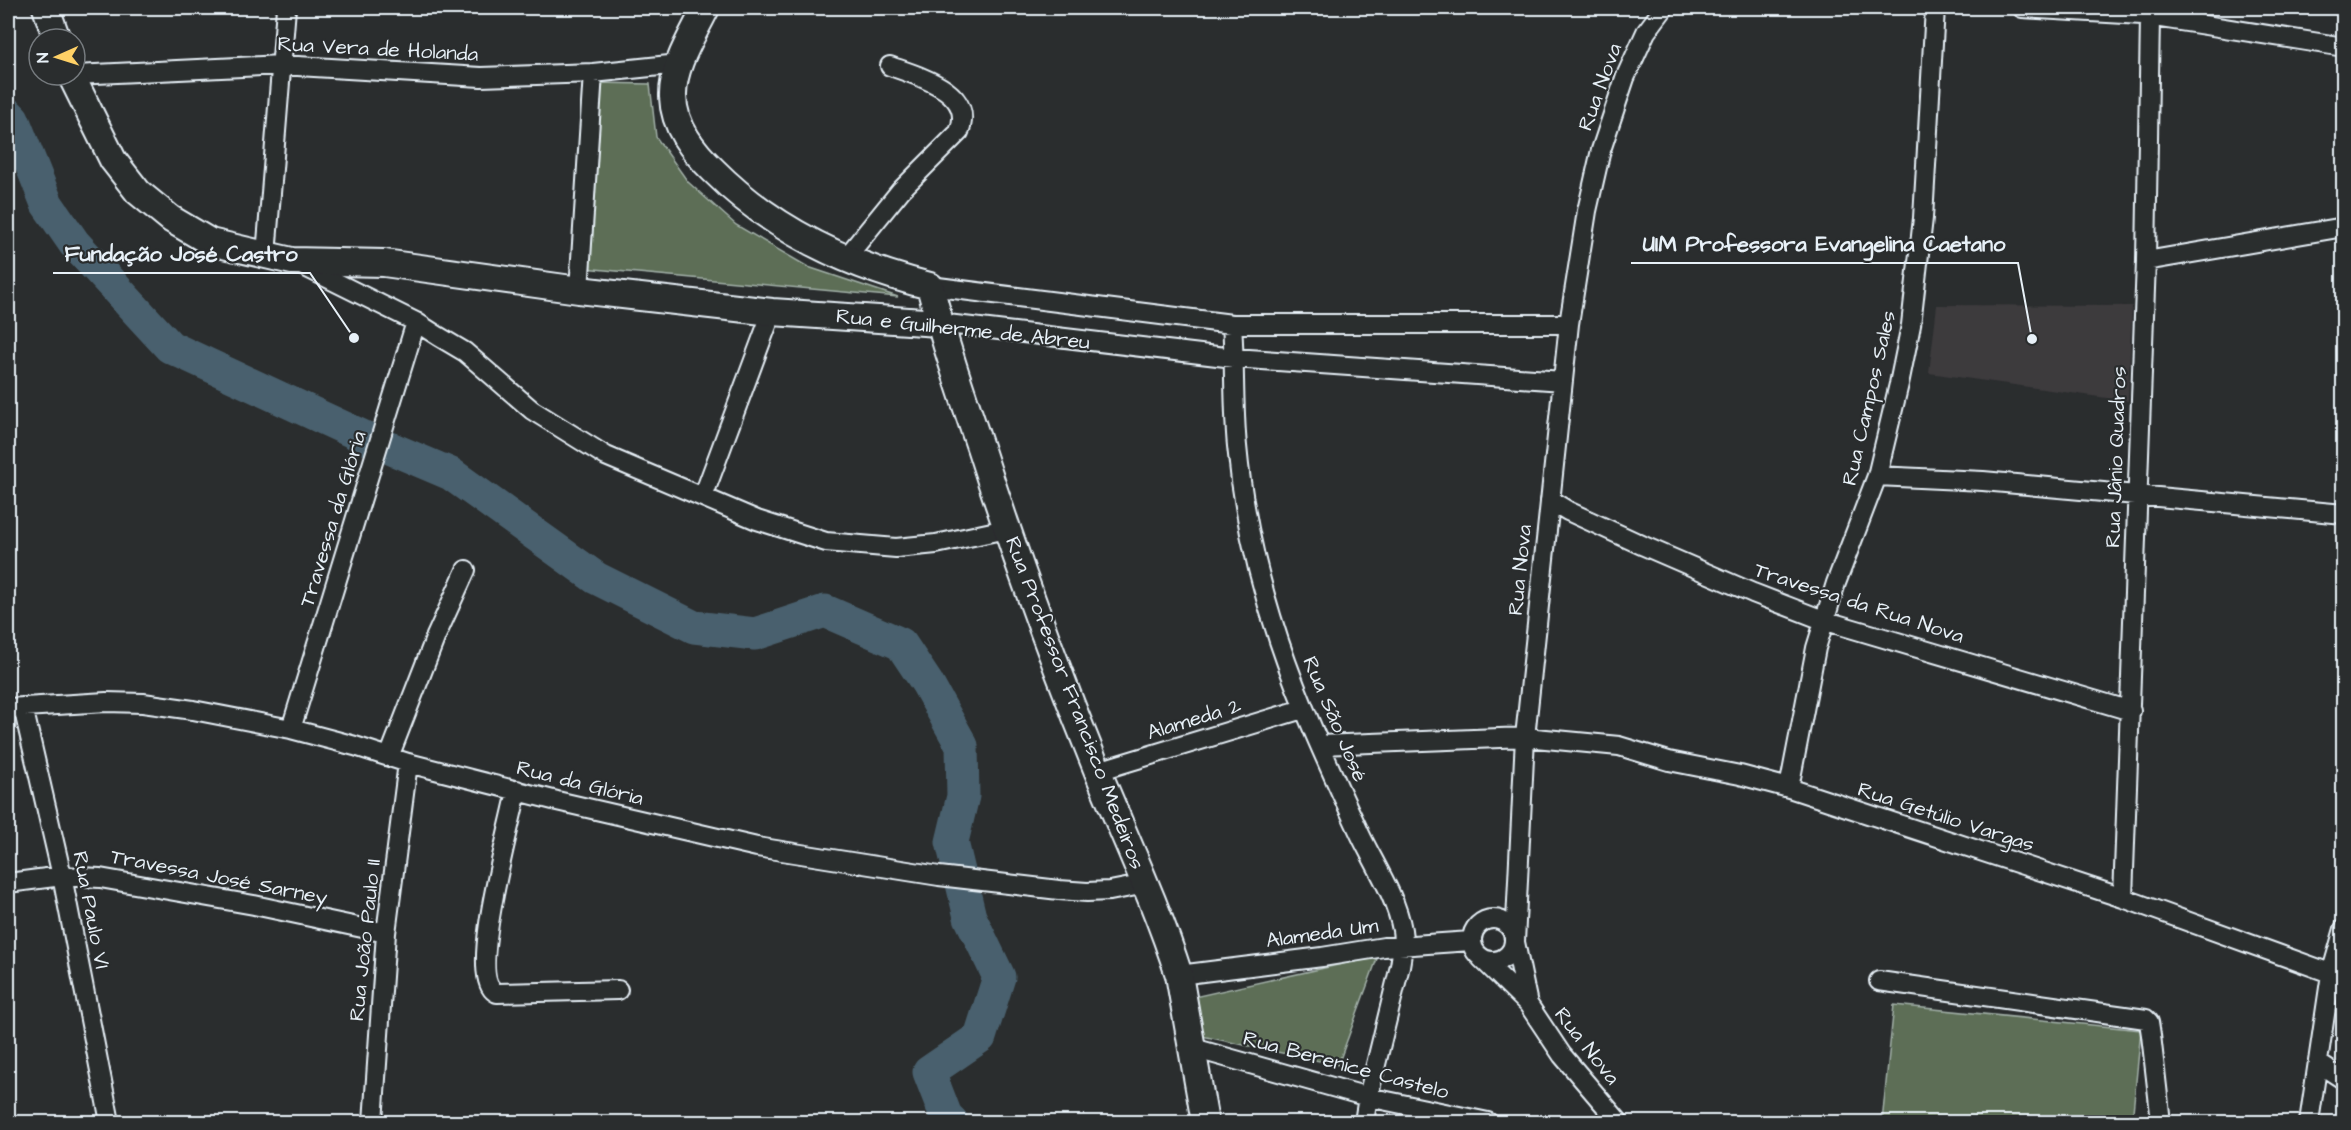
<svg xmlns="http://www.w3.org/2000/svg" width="2351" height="1130" font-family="'Architects Daughter',sans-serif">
	<rect width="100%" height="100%" fill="#2a2d2e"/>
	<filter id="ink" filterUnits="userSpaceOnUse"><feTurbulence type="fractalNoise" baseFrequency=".0167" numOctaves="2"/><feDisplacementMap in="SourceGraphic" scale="12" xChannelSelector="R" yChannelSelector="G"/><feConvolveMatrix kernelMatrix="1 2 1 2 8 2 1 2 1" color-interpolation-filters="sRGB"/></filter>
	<g filter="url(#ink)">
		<path fill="#3d3a3d" d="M1937 305 2132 306 2128 401 1929 373Z"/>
		<path fill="#5d6e57" stroke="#a2b0a8" stroke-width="1.5" d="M595 83 650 84 656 137 688 182 736 225 808 267 898 297 584 268Z
			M1378 956 1338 1065 1197 1035 1194 997Z
			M1894 1005 2141 1030 2132 1122H1882Z"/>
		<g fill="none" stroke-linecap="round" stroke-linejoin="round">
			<path stroke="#4a616e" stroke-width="33" d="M8 114 13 119 47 204 74 243 170 347 364 437 451 474 596 578 694 627 755 634 825 611 901 644 927 683 962 746 963 796 952 842 970 917 999 977 980 1037 929 1072 946 1116 952 1122"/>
			<g stroke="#e8f1f8" stroke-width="22">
				<path id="street" d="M2022 8 2142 15 2344 47
					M75 75 281 65 481 77 593 73 679 64
					M266 255 286 8
					M845 259 901 190 959 132C976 91 918 76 890 66
					M2146 261 2344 227
					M299 264 416 322 438 336 465 352 532 410 606 456 757 520 826 542 896 548 936 544 1006 529
					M930 286 1232 324H1569
					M579 290 593 73
					M939 323 1234 358 1563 381
					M1232 324C1235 365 1233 405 1237 446 1243 512 1258 578 1279 641 1301 707 1331 771 1360 834 1374 864 1396 896 1402 930 1404 942 1402 954 1400 966L1368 1097 1364 1122
					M1877 476 1983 481 2344 514
					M703 497 772 312
					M1550 500 1568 511 1644 546 1753 593 1823 620 2131 711
					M23 707 62 876 110 1122
					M8 708 106 702 143 703 193 710 291 729 355 746 408 763 557 801 757 847 939 876 1059 890 1087 892 1110 891 1146 884
					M291 729 416 322
					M1320 745 1525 737 1619 746 1669 761 1740 775 1789 788 2123 898 2344 978
					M389 757 436 636 466 570
					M1098 771 1303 709
					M1789 788 1816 648 1836 583 1877 476 1899 384 1911 325 1923 218 1935 8
					M517 790C512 822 465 980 497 993L618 990
					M8 883 62 876 100 878 254 905 386 933
					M2123 898 2146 261 2150 17
					M1472 940a21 21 0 1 1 42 0a21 21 0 1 1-42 0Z
					M1481 958 1528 1004
					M1179 975 1322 957 1384 947 1471 941
					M1879 981 2146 1019 2149 1022 2151 1035 2161 1122
					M1193 1048 1368 1097 1488 1122
					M2318 1063 2344 1080
					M373 1122 386 933 408 763
					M1619 1122 1562 1055 1528 1004 1515 942 1525 737 1569 324 1587 211 1601 150 1625 78 1646 32 1664 8
					M2309 1122 2331 974 2344 929"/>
			</g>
			<g stroke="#e8f1f8" stroke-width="30">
				<path id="secondary" d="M46 8 57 39
					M706 8C693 35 672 66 673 97 674 127 693 151 714 171 774 231 849 266 930 286 944 341 962 394 980 447 1015 557 1055 666 1098 772 1126 840 1157 906 1179 975L1205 1122
					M71 75 113 160 138 192 171 219 210 242 292 261 384 263 579 290 772 312 939 323"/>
			</g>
			<use href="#street" stroke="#2a2d2e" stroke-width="18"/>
			<use href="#secondary" stroke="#2a2d2e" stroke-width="26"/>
		</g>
	</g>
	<g text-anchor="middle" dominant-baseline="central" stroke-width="4.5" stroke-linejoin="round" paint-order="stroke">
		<g font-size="21" fill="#e8f1f8" stroke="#2a2d2e">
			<text transform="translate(378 49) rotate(3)">Rua Vera de Holanda</text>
			<text transform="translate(1600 87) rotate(-70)">Rua Nova</text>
			<text transform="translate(963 329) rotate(6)">Rua e Guilherme de Abreu</text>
			<text transform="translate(1869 398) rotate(-77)">Rua Campos Sales</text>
			<text transform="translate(2116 457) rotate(-88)">Rua Jânio Quadros</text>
			<text transform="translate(333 519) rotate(-73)">Travessa da Glória</text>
			<text transform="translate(1520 570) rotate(-84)">Rua Nova</text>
			<text transform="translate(1859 603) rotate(18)">Travessa da Rua Nova</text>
			<text transform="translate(1075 703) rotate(69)">Rua Professor Francisco Medeiros</text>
			<text transform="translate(1194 719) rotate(-17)">Alameda 2</text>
			<text transform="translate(1335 719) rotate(67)">Rua São José</text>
			<text transform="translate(580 783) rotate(14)">Rua da Glória</text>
			<text transform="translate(1946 817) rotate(18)">Rua Getúlio Vargas</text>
			<text transform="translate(219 877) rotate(11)">Travessa José Sarney</text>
			<text transform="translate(91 910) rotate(79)">Rua Paulo VI</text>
			<text transform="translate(1322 933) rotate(-8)">Alameda Um</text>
			<text transform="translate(365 940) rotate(-84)">Rua João Paulo II</text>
			<text transform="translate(1587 1046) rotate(52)">Rua Nova</text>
			<text transform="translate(1346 1065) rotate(15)">Rua Berenice Castelo</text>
		</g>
	</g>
	<path fill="none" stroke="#e8f1f8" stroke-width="2" d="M2032 339L2018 263H1631M354 338L310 273H53"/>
	<g fill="#e8f1f8" stroke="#2a2d2e" stroke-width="2">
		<circle cx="2032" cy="339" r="6"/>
		<circle cx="354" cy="338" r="6"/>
	</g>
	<g font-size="22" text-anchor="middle" font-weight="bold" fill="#e8f1f8" stroke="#2a2d2e" stroke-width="4.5" stroke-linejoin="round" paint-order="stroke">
		<text x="1824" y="251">UIM Professora Evangelina Caetano</text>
		<text x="181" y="261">Fundação José Castro</text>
	</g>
	<rect width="2351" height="1130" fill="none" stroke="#2a2d2e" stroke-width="30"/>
	<rect x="15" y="15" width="2321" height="1100" fill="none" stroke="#e8f1f8" stroke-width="2" filter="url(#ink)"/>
	<g transform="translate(57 57) rotate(267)"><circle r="28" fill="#2a2d2e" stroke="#767b7f" stroke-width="1.5"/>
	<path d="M0-4.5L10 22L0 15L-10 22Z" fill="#ffd166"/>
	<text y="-9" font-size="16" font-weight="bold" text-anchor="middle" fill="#e8f1f8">N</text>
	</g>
</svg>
